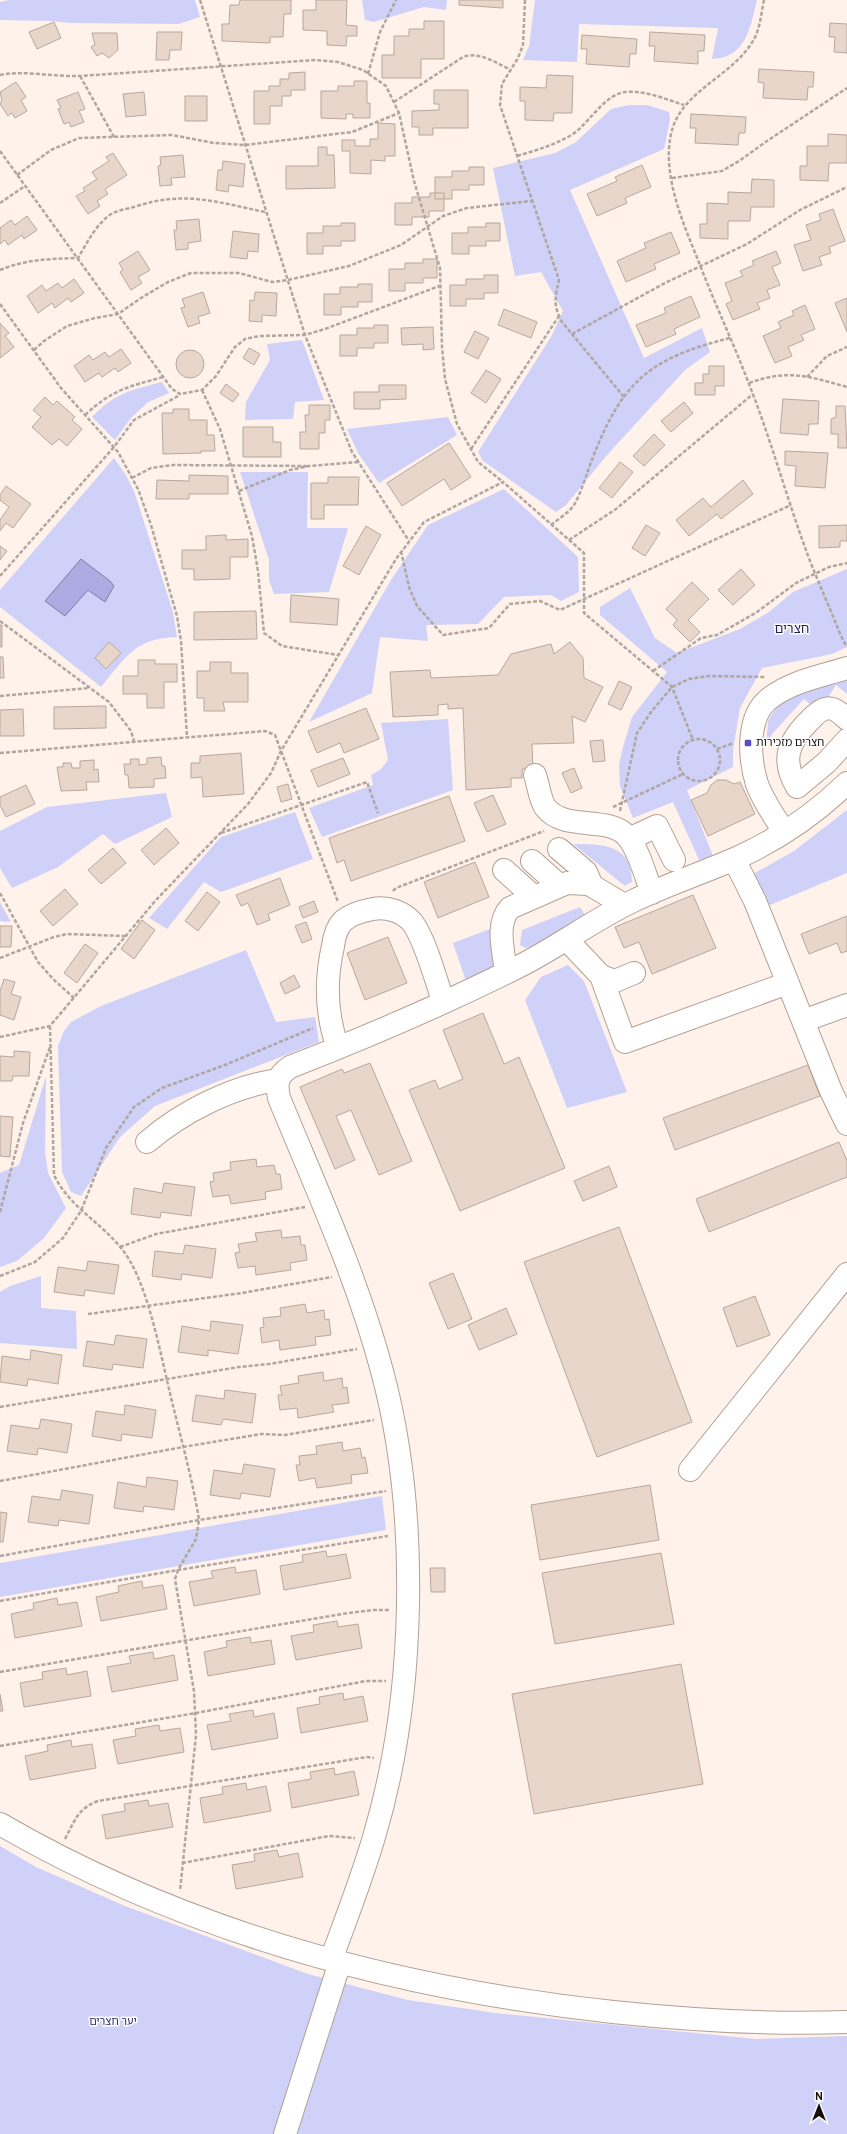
<svg xmlns="http://www.w3.org/2000/svg" width="847" height="2134" font-family="Overpass,'Noto Sans Hebrew',sans-serif">
	<rect width="100%" height="100%" fill="#fef2eb"/>
	<path fill="#d0d1f9" d="M9 0H195L200 17 179 24 71 23 49 21 0 20V2Z
		M362 0H447L446 10 424 7 374 22 365 20Z
		M535 0H757C752 19 749 47 727 56 723 58 717 58 712 59L718 28 579 24 577 62 523 60 529 46Z
		M629 105H647L669 112 670 120 664 149 570 190 644 358 702 328 710 352 685 370 607 455 566 505 556 512 483 461 478 452 551 337 563 311 541 272 515 276 493 168 555 153 576 142 611 109Z
		M302 340 324 400 295 402 293 419 245 420 246 402 270 360 267 344Z
		M162 382 169 393 148 402 131 418 115 440 92 417C115 393 131 390 162 382Z
		M448 417 457 435 379 483 358 453 347 429Z
		M114 458 126 475 134 491 173 612 177 637C135 638 126 657 101 687L0 607V590Z
		M240 472H308L307 528H348L329 592 274 594 269 580V560Z
		M504 489 578 557 579 592 561 601 551 595 504 597 478 624 426 625 428 641 380 637 372 693 309 722 391 580 428 525Z
		M847 569V647L832 654 762 668 740 708 733 750V767L687 790 713 856 699 860 673 802 633 818 620 786 619 764 623 747 632 717 667 672 600 615V607L630 588 655 638 677 653 740 629 769 612 793 592Z
		M847 677V694L836 685 827 699 811 705 804 699 772 734 766 747 768 721 781 700Z
		M448 719 453 790 322 837 309 808 373 785 371 775 381 769 388 760 381 723Z
		M166 793 172 817 115 844 103 834 58 867 12 888 0 868V831L47 807Z
		M847 810V873L770 905 753 874 794 851Z
		M295 812 313 859 221 892 204 882 167 929 149 918 221 837Z
		M573 844C603 844 632 844 632 882L625 886Z
		M0 902 11 922 0 921Z
		M580 907 586 917 538 946 525 948 520 945 522 930Z
		M493 928 496 961 493 967 466 981 453 943Z
		M246 950 276 1022 315 1017 319 1042 155 1106 120 1137 81 1196 71 1192 62 1172 58 1046 64 1031 71 1022 101 1006Z
		M568 965 584 981 627 1092 567 1108 525 1000 541 977Z
		M46 1076 45 1152 48 1173 66 1208 44 1238 17 1261 0 1267V1173L19 1165Z
		M41 1276V1308L76 1311 77 1349 0 1343V1292L10 1286Z
		M382 1496 386 1530 0 1597V1563Z
		M0 1846 36 1867 125 1906 308 1974 408 2000 495 2013 756 2039 847 2036V2134H0Z"/>
	<path fill="#acace2" stroke="#7f7da1" d="M81 559 110 581 114 586 105 602 88 590 65 616 45 601Z"/>
	<path fill="#e9d6ca" stroke="#b9a79b" d="M240 0H291V14H284L283 37H270V43L222 41V24H229L230 5H239Z
		M316 0H347L346 25 357 26V36H347L346 46 327 45V31L303 30V10H316Z
		M459 0H503V8L459 5Z
		M424 21H444V59H421V78H382V55H394V36H409V29H424Z
		M54 22 61 38 37 49 29 32Z
		M830 23 847 24V53L834 52 835 37H829Z
		M157 32H182L181 50H170L169 60H156Z
		M650 32 705 35 704 51H698V64L654 61 655 46H649Z
		M92 33H117L118 50 109 58 102 53 97 56 91 47 95 45Z
		M582 35 637 39 636 54H630L629 67 586 64 587 49H581Z
		M759 69 814 72 813 87H808L807 100 763 98 764 83 758 82Z
		M305 72V90H291V96H282V106H270V124H254V91H269V86H280V79H289V73Z
		M547 75 573 76 572 113H554L553 121 525 120V101H520V87L546 88Z
		M354 81H367V103H370V118H353V114H346V119L321 118V91H338V86H354Z
		M16 82 26 97 21 100 27 111 15 118 12 113 8 116 0 104 2 100 0 92Z
		M434 90H468V128H433V135H419V127H412V111L439 110V104H434Z
		M78 92 85 109 79 111 84 122 71 127 69 122 64 124 58 109 61 108 57 100Z
		M144 92 146 115 126 117 123 94Z
		M185 96H207V121H185Z
		M691 114 746 117 745 133H739L738 145 695 143 696 128H690Z
		M378 123 395 124V156H385V161L371 160V174L350 173V151H342V140H355V146H370V139H378Z
		M828 134 847 135V163H829L828 181 800 180V166H807V146H828Z
		M318 147H327V155H334L335 188 286 189V166H318Z
		M113 153 127 175 105 189 108 194 97 201 100 206 88 214 76 196 85 191 83 188 97 179 92 172 109 161 106 157Z
		M183 155 185 177 171 178 172 185 160 186 158 166 161 165 160 157Z
		M223 161 245 164 243 187 229 185 228 192 216 190 218 170H222Z
		M642 165 651 187 625 198 627 203 597 216 587 194 617 181 615 177Z
		M469 167H484V185H469V190H452V199H435V177H452V171H469Z
		M752 179 774 180V207H751L750 221H728V239L700 238V224H707V203L728 204V192L751 193Z
		M430 193H444V211H429V217H412V225H395V203H412V197H430Z
		M833 209 845 241 829 247 831 253 819 257 822 265 803 271 794 245 811 240 806 225 821 220 819 214Z
		M27 216 37 230 24 239 22 235 8 245 5 240 0 244V228L11 220 15 225Z
		M199 219 201 241 188 243V249L176 250 174 230H177L176 221Z
		M341 223H355V241H341V246H323V254H307V233H323V226H341Z
		M486 223H500V241H486V246H469V254H452V233H468V227H486Z
		M233 231 259 234 258 252 248 251 247 259 230 257Z
		M671 232 680 253 654 264 656 269 626 282 617 261 646 248 644 243Z
		M138 251 150 270 138 277 142 283 131 290 120 272 123 270 119 263Z
		M776 251 781 263 772 267 780 285 767 290 770 298 757 303 760 309 733 320 726 304 732 301 725 283 743 276 740 271 754 265 752 261Z
		M423 259H437V278H423V283H405V291H389V269H405V263H423Z
		M484 275H498V293H484V299H466V306H450V285H466V279H484Z
		M74 279 84 293 71 302 68 298 55 308 52 303 38 313 27 296 42 285 46 291 58 283 62 288Z
		M358 284H372V302H358V307H341V315H324V294H340V287H358Z
		M203 292 210 313 198 317 200 323 188 327 181 308 185 307 182 299Z
		M255 292 277 293 276 316 262 315V322L249 321 250 300 254 301Z
		M691 296 700 317 674 329 676 334 646 347 636 325 666 313 664 308Z
		M847 298V332L835 303Z
		M805 305 815 329 801 335 804 340 788 347 792 356 775 363 763 336 781 328 778 322 794 315 792 311Z
		M504 309 537 322 531 338 498 325Z
		M0 323 9 333 5 336 14 347 0 358Z
		M374 325H388V343H374V348H357V356H340V335H357V328H374Z
		M433 327 434 349 423 350V344L402 345 401 328Z
		M475 331 489 338 478 359 464 352Z
		M249 348 260 354 254 365 243 358Z
		M121 349 131 363 118 372 115 368 102 377 99 373 85 382 74 366 89 355 93 360 105 352 109 357Z
		M176 364a14 14 0 1 1 28 0a14 14 0 1 1-28 0Z
		M709 366H724V386H715V395H695V383H703V374H709Z
		M486 370 501 379 486 403 471 393Z
		M226 384 239 394 233 402 220 393Z
		M379 385H406V399L380 400V409H354V392H379Z
		M45 397 53 405 57 401 75 417 72 420 82 429 67 446 59 439 52 445 32 427 41 417 33 410Z
		M783 399 819 401 818 424H809L808 435 780 433Z
		M684 402 693 413 671 432 661 421Z
		M309 405H330V420H325V433H319V449H300V432H306L305 415H309Z
		M836 406H845L847 448H838V434H831V419L836 417Z
		M173 409H189V420H207V435H214L215 451H201V453L163 454 162 413H173Z
		M243 427H273V442H281V457H243Z
		M654 434 665 445 644 466 633 456Z
		M449 443 471 477 451 490 444 479 402 506 387 483Z
		M785 451 828 453 825 488 795 486 796 466 785 465Z
		M620 462 633 472 612 498 599 488Z
		M189 475 228 476V494H189V499H156L157 480 189 481Z
		M328 477H359L358 505H324V519H311V483H328Z
		M743 480 753 494 721 519 717 514 689 536 676 520 703 498 711 507Z
		M6 486 31 504 13 528 6 523 0 531V520L9 507 0 500V495Z
		M646 525 660 533 645 556 632 548Z
		M847 525V541H840V547L819 548V526Z
		M366 526 381 535 359 575 343 566Z
		M226 535V540L248 539V557H230V579L194 580V569H182V550H206V536Z
		M0 546 7 551 0 560Z
		M741 569 755 585 733 605 718 590Z
		M692 582 709 599 688 620 700 632 690 642 673 625 677 620 666 609Z
		M291 595 339 599 337 625 290 622Z
		M256 611 257 639 194 640V612Z
		M0 625H2V647H0Z
		M109 642 121 653 106 669 95 658Z
		M570 642 583 658 584 678 603 687 585 722 572 716 574 743 532 744 533 768 522 769V778H511V787L466 790 463 708 448 709V704L438 705V715L393 717 390 672 430 670 431 678 498 675 511 654 551 644 554 654Z
		M0 657H3L4 678H0Z
		M138 660H155V664H177V682H164V708H147V694H123V676H138Z
		M210 662H231V673H248V702H223L225 711H204V698H197V671H210Z
		M619 681 632 687 621 710 608 704Z
		M106 706V728L54 729V707Z
		M366 708 379 739 344 753 340 743 317 753 308 731Z
		M23 709 24 736H0V710Z
		M603 740 605 761 593 762 590 741Z
		M241 753 244 794 203 797 202 777 191 778V763H200V756Z
		M161 757 162 766H165L166 778 154 779V787L129 788 128 775H125L124 764H131L130 759H139V765L147 764V758Z
		M343 758 350 774 318 787 311 770Z
		M94 760V770L98 769 99 782H86L87 790 61 791 57 767H63V763H71L72 768H80V761Z
		M574 768 582 788 571 793 562 773Z
		M717 780H726L734 784 740 782 755 814 708 836 691 800 707 793 711 785Z
		M288 784 292 799 281 802 277 787Z
		M26 785 35 804 6 817 0 805V797Z
		M493 795 506 824 487 832 474 803Z
		M449 796 465 841 351 881 344 860 337 863 329 838Z
		M166 828 179 843 154 865 141 850Z
		M113 848 126 863 101 884 88 870Z
		M475 862 489 897 438 918 424 882Z
		M280 878 290 905 268 914 270 920 257 925 248 903 241 906 236 895Z
		M65 889 78 904 53 926 40 911Z
		M207 892 220 902 198 931 185 921Z
		M693 895 716 948 652 974 639 942 624 948 615 927Z
		M314 901 318 912 303 918 299 907Z
		M847 916V951L841 953 837 943 809 954 801 934Z
		M142 920 155 930 134 959 121 949Z
		M306 922 312 939 302 943 295 926Z
		M0 926H12L11 947H0Z
		M388 937 407 983 365 1000 347 953Z
		M85 944 98 953 77 983 64 973Z
		M294 975 300 987 285 994 280 983Z
		M4 979 15 982 11 994 21 997 14 1020 0 1015V991Z
		M483 1013 504 1064 519 1057 565 1168 460 1211 409 1090 435 1080 439 1089 463 1079 443 1030Z
		M14 1051 30 1052 29 1076H13L12 1081H0V1056L14 1057Z
		M370 1063 412 1161 379 1175 351 1110 336 1116 355 1160 335 1169 300 1087 342 1069 344 1073Z
		M808 1065 820 1096 675 1150 663 1118Z
		M0 1116 13 1117 10 1157 0 1156Z
		M839 1142 847 1161V1177L709 1232 696 1199Z
		M256 1159 257 1167 274 1165 276 1174H280L282 1189 265 1192 266 1199 231 1204 229 1195 213 1197 210 1182 214 1181 213 1173 231 1170 230 1162Z
		M609 1166 617 1187 583 1201 574 1181Z
		M164 1183 195 1187 191 1216 161 1212 160 1218 131 1214 134 1188 162 1193Z
		M619 1227 692 1422 597 1457 524 1262Z
		M281 1230 282 1238 300 1236 301 1245H305L307 1260 290 1263 291 1270 256 1275 255 1266 238 1268 235 1253 240 1252 238 1244 257 1241 255 1233Z
		M185 1245 216 1249 212 1278 182 1274 181 1280 152 1276 155 1251 183 1254Z
		M88 1261 119 1265 114 1294 85 1290 84 1296 54 1292 58 1267 86 1271Z
		M453 1273 472 1319 448 1329 429 1283Z
		M755 1296 770 1335 737 1347 723 1308Z
		M305 1304 307 1313 324 1310 325 1320 329 1319 331 1335 315 1337 316 1345 280 1350 279 1340 262 1343 260 1328 264 1327 263 1318 281 1316 280 1308Z
		M506 1308 517 1334 479 1350 468 1325Z
		M211 1321 243 1325 238 1354 208 1350V1356L178 1352 182 1326 210 1331Z
		M116 1335 147 1339 143 1368 113 1364 112 1370 83 1366 87 1341 114 1345Z
		M31 1350 62 1355 58 1384 28 1379 27 1386 0 1382 2 1356 30 1360Z
		M323 1372 324 1381 342 1378 343 1388 347 1387 349 1403 332 1405 334 1412 298 1418 297 1408 280 1410 278 1395H282L280 1386 299 1383 298 1376Z
		M225 1390 256 1394 252 1423 223 1419 221 1425 192 1421 196 1395 224 1399Z
		M125 1405 156 1410 152 1438 122 1434 121 1441 92 1436 96 1411 124 1415Z
		M41 1419 72 1424 67 1453 38 1448 37 1455 7 1451 11 1425 39 1429Z
		M342 1442 343 1451 360 1448 362 1458 365 1457 368 1473 351 1475 352 1483 317 1488 315 1478 299 1481 296 1465H300L299 1456 317 1454 316 1446Z
		M244 1464 275 1469 270 1497 241 1493 240 1499 210 1495 214 1470 242 1474Z
		M147 1477 178 1481 174 1510 144 1506 143 1512 114 1508 118 1482 146 1487Z
		M650 1485 659 1540 540 1560 531 1505Z
		M62 1490 93 1495 89 1524 59 1520 58 1526 28 1522 32 1496 60 1500Z
		M0 1512 7 1513 3 1542H0Z
		M326 1551 327 1557 346 1554 351 1578 284 1590 280 1566 303 1562 302 1555Z
		M661 1553 674 1624 555 1644 542 1573Z
		M235 1567 236 1573 256 1570 260 1594 194 1606 189 1582 213 1578 211 1571Z
		M430 1568H445V1592H431Z
		M142 1581 143 1588 163 1585 167 1609 101 1621 96 1597 119 1592 118 1586Z
		M57 1598 58 1605 77 1602 82 1626 15 1638 11 1614 34 1609 33 1603Z
		M337 1621 338 1627 358 1624 362 1648 296 1660 291 1636 314 1632 313 1625Z
		M250 1637 251 1643 271 1640 275 1664 208 1676 204 1652 227 1647 226 1641Z
		M153 1652 154 1659 174 1655 178 1680 112 1692 107 1667 131 1663 129 1656Z
		M681 1664 703 1784 534 1814 512 1694Z
		M66 1668 67 1675 87 1671 91 1696 24 1707 20 1683 43 1679 42 1672Z
		M343 1693 344 1700 363 1696 368 1721 301 1733 297 1708 320 1704 319 1697Z
		M0 1694 3 1711H0Z
		M253 1710 254 1717 274 1713 278 1738 212 1750 207 1725 231 1721 229 1714Z
		M159 1725 160 1731 180 1728 184 1752 118 1764 113 1740 136 1736 135 1729Z
		M71 1740 72 1747 92 1744 96 1768 30 1780 25 1756 48 1751 47 1745Z
		M334 1768 335 1775 354 1771 359 1795 292 1808 288 1783 311 1779 310 1772Z
		M246 1783 247 1790 266 1786 271 1811 204 1823 200 1798 223 1794 222 1787Z
		M148 1800 149 1806 168 1803 173 1827 106 1839 102 1815 125 1811 124 1804Z
		M277 1850 279 1857 298 1853 303 1877 236 1889 232 1865 255 1861 254 1854Z"/>
	<g fill="none" stroke-linecap="round" stroke-linejoin="round">
		<g stroke="#b2a094" stroke-width="24">
			<path id="minor" d="M847 719C831 704 824 705 809 721 788 742 781 760 797 787L827 762 847 740
				M535 775C538 784 540 799 545 807 564 832 608 815 627 836 638 848 646 877 652 893
				M784 832C775 817 763 801 757 784 749 758 746 716 770 698 792 681 822 676 847 668
				M629 839 657 826 674 860
				M559 849 586 872 592 886
				M734 859 755 901 831 1091 847 1124
				M532 861 560 886
				M504 870 534 897
				M567 940 601 976 615 981 634 973
				M506 972C504 952 495 924 510 908L567 883 589 884 624 905
				M601 976 625 1042 788 983
				M803 1021 847 1005
				M338 1048C326 1015 325 981 333 946 334 938 337 927 343 921 351 914 362 911 373 909 387 906 403 912 412 922 425 939 436 980 443 1001
				M147 1142C182 1112 231 1087 277 1080
				M690 1470 847 1274
				M0 1824C186 1932 400 1989 613 2012 690 2020 769 2025 847 2022
				M331 1960C346 1919 362 1878 374 1837 416 1697 420 1512 382 1371 357 1277 316 1188 279 1098 276 1083 277 1076 290 1067 367 1037 444 1004 518 967 558 947 593 920 633 901 668 884 706 872 741 856 780 838 816 813 847 783
				M285 2134 340 1962"/>
		</g>
		<path stroke="#b0a6a0" stroke-width="2.5" stroke-dasharray="4 2" stroke-linecap="butt" d="M200 0 305 335 352 452 409 541
			M525 0 523 45 518 58 502 84 500 105 559 280C555 297 553 306 562 322L624 397
			M764 0C761 14 760 32 751 44 729 78 680 92 671 134 662 175 683 223 698 260 714 302 733 342 749 384 772 442 788 503 810 561 820 586 831 611 841 636L847 647
			M368 74 380 32 396 0
			M0 75C23 70 55 77 80 76L315 60 338 62 363 70 386 86 399 113 414 181 440 268 442 347 445 379 457 424 478 462 503 482
			M80 76 114 137
			M394 102 463 57C479 51 496 63 511 70
			M0 151 172 389 180 394 202 390 216 376 235 347 245 339 259 336 305 335 325 329 442 285
			M517 156C537 150 555 145 573 134 590 122 604 95 625 92 645 90 665 99 684 105
			M17 175 51 150 79 138 172 135 214 143 245 145 352 132 399 113
			M672 178 722 171 739 161 767 141 847 88
			M0 203 25 186
			M0 270C26 259 50 259 78 258 87 243 97 222 113 213 119 210 127 209 134 207 184 190 216 202 265 212
			M0 304 61 388 118 452 138 489 151 525 177 616 181 641 187 737
			M572 334 665 283 747 244 800 210 847 187
			M34 350 44 341 67 326 95 318 118 314 141 298 168 282 191 273H239L272 282 288 280 349 266 401 245 443 216 467 208 531 201
			M807 377 827 356 847 347
			M749 383C788 369 808 376 847 387
			M202 390 220 429 252 536 258 571 264 633 282 646 338 655
			M85 415C113 389 128 387 163 377
			M471 449 559 316
			M132 478 151 468 173 465 307 466
			M239 491 290 470 309 466 358 462
			M551 525C558 519 569 513 574 505 582 491 587 472 593 457 623 380 651 358 730 338
			M569 540 616 509 753 394
			M401 551 409 587 417 606 443 635 489 628 510 604 540 601 560 610 791 505
			M0 576 114 447 134 420 180 395
			M0 621 109 702 131 731 134 741
			M653 671 701 638 717 635 757 612 796 583 829 567 847 563
			M0 696 89 688
			M678 760a21 21 0 1 1 42 0a21 21 0 1 1-42 0Z
			M717 749 734 743
			M0 753 265 731 275 735 338 902
			M613 807 683 774
			M620 811 637 733 651 712 672 687 689 679 709 676 766 677
			M221 833 367 782 378 813
			M393 891 396 888 544 831
			M0 893 38 962 53 979 74 998
			M0 958 54 937 67 934 125 936
			M50 1026 54 1175C71 1211 111 1227 130 1261 149 1294 160 1351 169 1389 179 1432 192 1476 199 1520L196 1539 178 1570 175 1579 194 1691 196 1735 180 1891
			M0 1037 50 1026 156 900 248 804 271 773 281 751 396 559 424 522 503 482 584 553V613L672 687 693 740
			M0 1212 23 1123 50 1047
			M120 1247 156 1234 305 1207
			M0 1276 35 1262 63 1238 81 1211 106 1148 134 1107 162 1088 225 1065 313 1028
			M88 1314 242 1293 332 1277
			M0 1407 239 1367 269 1364 357 1349
			M0 1481 183 1447 261 1434 285 1435 374 1420
			M0 1556 199 1520 386 1491
			M0 1601 178 1570 388 1536
			M0 1672 342 1614 373 1610H390
			M0 1746 196 1713 366 1681H386
			M65 1839C74 1822 78 1808 98 1801L367 1757 374 1758
			M182 1863 329 1836 355 1838"/>
		<use href="#minor" stroke="#fff" stroke-width="22"/>
	</g>
	<rect fill="#5d4dc5" stroke="#fff" stroke-width="1.5" x="744" y="739" width="8" height="8" rx="2"/>
	<g text-anchor="middle" dominant-baseline="central" stroke-width="3" stroke-linejoin="round" paint-order="stroke">
		<g font-size="11" fill="#150e0a" stroke="#fff" text-anchor="start">
			<text x="756" y="743">חצרים מזכירות</text>
		</g>
		<g font-size="11" fill="#322b6b" stroke="#fff">
			<text x="113" y="2022">יער חצרים</text>
		</g>
		<g font-size="13" fill="#261e58" stroke="#fff">
			<text x="792" y="630">חצרים</text>
		</g>
	</g>
	<g transform="translate(819 2106)" stroke="#ffffff" stroke-width="3" paint-order="stroke">
	<path d="M0-3L7 15L0 10L-7 15Z" fill="#150e0a"/>
	<text y="-6" font-size="11" font-weight="bold" text-anchor="middle" fill="#150e0a">N</text>
	</g>
</svg>
